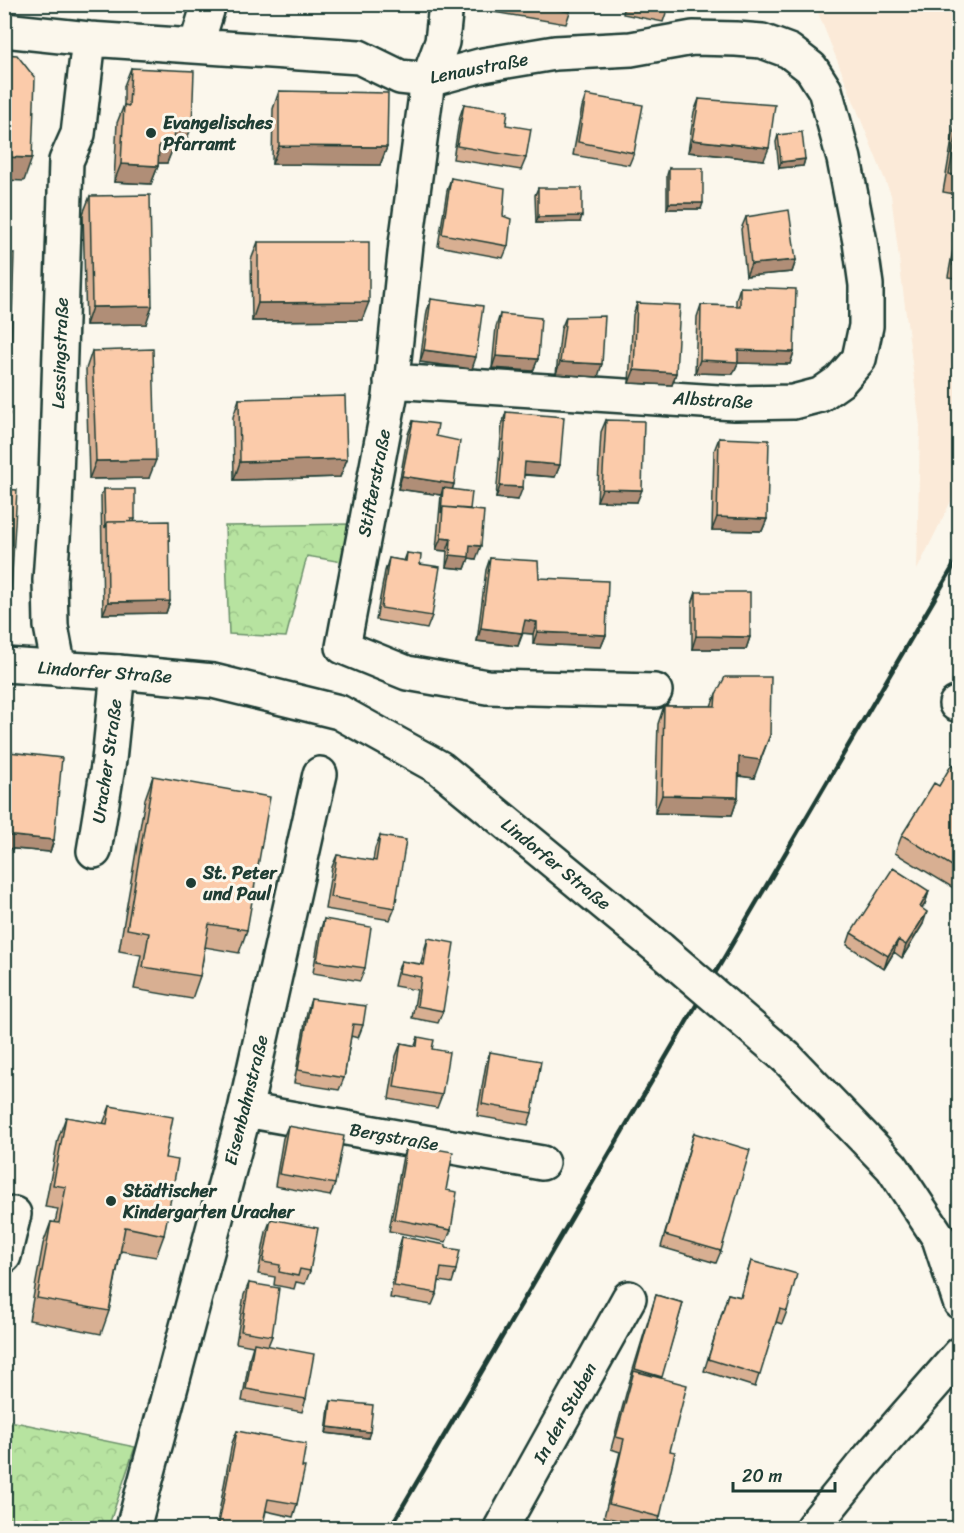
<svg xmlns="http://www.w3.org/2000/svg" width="964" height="1533" font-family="Sriracha,sans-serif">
	<defs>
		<pattern id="forest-crowns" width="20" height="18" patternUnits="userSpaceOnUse" patternTransform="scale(1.5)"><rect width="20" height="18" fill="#b7e3a0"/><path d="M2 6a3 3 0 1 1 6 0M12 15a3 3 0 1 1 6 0" fill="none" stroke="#9dc48a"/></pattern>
	</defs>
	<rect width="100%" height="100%" fill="#fbf7ec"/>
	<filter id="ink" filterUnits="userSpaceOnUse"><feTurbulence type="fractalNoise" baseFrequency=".0167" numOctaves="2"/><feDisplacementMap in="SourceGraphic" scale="12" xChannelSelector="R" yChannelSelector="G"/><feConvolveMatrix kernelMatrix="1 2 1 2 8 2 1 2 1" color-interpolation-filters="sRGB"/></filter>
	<g filter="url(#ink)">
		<path fill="#fbead8" d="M815 5H959V485L917 570 920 426 891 195Z"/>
		<path fill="url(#forest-crowns)" stroke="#6b906a" stroke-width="1.5" d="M348 524 342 562 307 556 286 637 229 634 225 526Z
			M5 1420 135 1447 108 1528H5Z"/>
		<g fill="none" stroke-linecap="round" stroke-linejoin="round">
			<g stroke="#1f3d34" stroke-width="38">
				<path id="street" d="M446 4 442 42 428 80 406 244 390 397 343 647 407 673 487 687 655 691
					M4 30 89 39 359 57 400 77 428 80 483 65 555 53 631 49 693 38 736 39 762 41 789 51 811 68 825 90 844 159 860 242 866 285V326L859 359 840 381 820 395 793 402 734 403 391 381
					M196 46 209 4
					M59 669 51 626 50 580 55 510 66 161 78 134 89 39
					M956 704H960
					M94 851 109 760 118 672
					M245 1110 542 1163
					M4 1256 14 1214
					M133 1528 245 1110 320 774
					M501 1528 629 1298
					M812 1528 863 1465 960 1354"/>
			</g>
			<g stroke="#1f3d34" stroke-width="38">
				<path id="secondary" d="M4 665 118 672 213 681 339 712 440 768 660 949
					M787 1058 892 1167 939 1238 960 1302"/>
			</g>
			<use href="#street" stroke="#fbf7ec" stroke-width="33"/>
			<use href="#secondary" stroke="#fbf7ec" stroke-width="33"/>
			<path stroke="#1f3d34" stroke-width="4.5" d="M390 1528 960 555"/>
			<g stroke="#1f3d34" stroke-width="38" stroke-linecap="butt">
				<path id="secondary-bridge" d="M660 949 787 1058"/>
			</g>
			<use href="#secondary-bridge" stroke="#fbf7ec" stroke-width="33"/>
		</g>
		<path fill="#d8af92" stroke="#1f3d34" stroke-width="1.5" d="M495 4H571L570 12 566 24 493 12Z
			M625 4H669L663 22 623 14Z
			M131 68 185 144 174 143 167 163H158V166L151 184 114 182 117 123 124 105V86Z
			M279 91 387 147 380 165 272 164 273 109Z
			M586 95 634 153 629 165 573 155 582 107Z
			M960 95V195L943 192Z
			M699 99 764 160 688 152 694 112Z
			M464 104 506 125 526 158 521 170 453 159 460 116Z
			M778 135 805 159 803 166 779 168 776 142Z
			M669 168 701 209H667V175Z
			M451 178 503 216 508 246 503 258 438 246 447 191Z
			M538 188 580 222 536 223 535 195Z
			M90 196 146 324 86 325 83 214Z
			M746 217 796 260 792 272 746 276 741 229Z
			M958 231H960V279L948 277 954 244Z
			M258 242 362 320 252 321 251 260Z
			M740 287 794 352 790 364 738 363 733 374 695 373 697 317 701 305 736 306V300Z
			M431 299 472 369 420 362 427 311Z
			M637 303 676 373 672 385 629 383 633 315Z
			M500 314 538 359 533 371 492 368 496 327Z
			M566 317 598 377 556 374 561 329Z
			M92 351 149 478 89 479 86 369Z
			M239 399 347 459 340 477 234 480 233 417Z
			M506 412 560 465 555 477 524 475 518 500 496 498 502 425Z
			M606 420 637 502 597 501 601 432Z
			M413 421 436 436 454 484 452 490 470 509 476 559 469 558 465 569 446 567 447 551 436 550 441 495 398 489 408 434Z
			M719 438 767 519 762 531 712 530 714 451Z
			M104 489 135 519 134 522 170 601 166 613 103 614 101 495Z
			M407 553 420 564 432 616 427 629 376 620 385 571 389 558 404 561Z
			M490 558 539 578 606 635 601 647 533 644V634L523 633 518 646 477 641 486 570Z
			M696 592 750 637 746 649H692V604Z
			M716 694 754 778 739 776 738 797 732 815 655 813 658 724 664 706H711Z
			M9 752 54 840 50 852 4 848V758H7Z
			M960 768V793L957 797 960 798V892L895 853 902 835 939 786Z
			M153 776 247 930 239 953 205 947 200 976 192 999 134 989 141 955 119 951 145 799Z
			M380 836 395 908 390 920 325 909 332 867 337 855 373 861 375 848Z
			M929 891 925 904 922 908 923 924 902 958 894 952 884 969 847 945 851 933Z
			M324 919 365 968 360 981 313 973 320 931Z
			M428 938 443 1011 438 1023 412 1018 417 990 394 986 397 973 401 961 421 964 424 951Z
			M311 999 363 1025 358 1038 351 1036 344 1078 339 1090 294 1083 307 1012Z
			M418 1037 432 1049 442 1095 437 1108 389 1099 396 1056 401 1043 415 1046Z
			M490 1052 532 1113 528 1125 477 1116 486 1064Z
			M110 1106 165 1158 164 1235 156 1257 121 1251 109 1311 101 1334 29 1320 43 1244 51 1222 55 1223 58 1209 45 1207 58 1139 66 1117 103 1124Z
			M288 1126 335 1184 330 1196 275 1186 283 1138Z
			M694 1133 721 1251 716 1263 661 1247 690 1146Z
			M407 1144 446 1190 451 1230 446 1242 389 1231 403 1156Z
			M271 1219 310 1271 305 1284 296 1282 294 1289 274 1285 275 1277 258 1274 266 1232Z
			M402 1237 446 1248 456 1270 452 1283 439 1281 437 1293 432 1305 390 1298 398 1250Z
			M751 1261 787 1311 782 1324 776 1322 755 1387 704 1371 728 1294 740 1297Z
			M249 1283 272 1336 268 1346 306 1399 302 1412 242 1401 250 1356 253 1346 236 1343 244 1295Z
			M656 1295 683 1303 661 1378 660 1517 655 1528H654L604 1517 620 1452 611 1449 629 1383Z
			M331 1401 368 1438 326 1433 329 1407Z
			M237 1431 302 1467 297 1504 293 1517 266 1511 262 1528H216L232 1443Z"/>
		<path fill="#b08e77" stroke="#1f3d34" stroke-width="1.5" d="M175 125 192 126 185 144 168 143Z
			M692 140 769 148 764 160 688 152Z
			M159 145 174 146 167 163H152Z
			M279 146 387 147 380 165 272 164Z
			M4 157 32 158 24 181 4 180Z
			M805 159 803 166 779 168 781 162Z
			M121 164 158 166 151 184 114 182Z
			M669 203H703L701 209H667Z
			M582 216 580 222 536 223 538 217Z
			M796 260 792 272 746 276 751 264Z
			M369 302 362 320 252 321 258 303Z
			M152 306 146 324 86 325 92 307Z
			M424 350 476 357 472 369 420 362Z
			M738 350 794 352 790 364 738 363 733 374 695 373 700 360Z
			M496 356 538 359 533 371 492 368Z
			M560 362 602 364 598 377 556 374Z
			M634 370 676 373 672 385 629 383Z
			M4 414H9L5 426H4Z
			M347 459 340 477 234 480 240 462Z
			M156 460 149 478 89 479 96 461Z
			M525 462 560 465 555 477 520 474Z
			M402 476 454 484 450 496 443 488 441 495 398 489Z
			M500 486 523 487 518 500 496 498Z
			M602 489 642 490 637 502 597 501Z
			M717 517 767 519 762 531 712 530Z
			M441 538 451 539 447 551 436 550Z
			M470 545 481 546 476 559 469 558 465 569 446 567 450 555Z
			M170 601 166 613 103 614 108 602Z
			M4 607H10L4 621Z
			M525 620 537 622 533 634 520 633Z
			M481 628 522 633 518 646 477 641Z
			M537 632 606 635 601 647 533 644Z
			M696 636 750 637 746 649H692Z
			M770 735 754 778 732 775 739 757Z
			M960 786V793L947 813 954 795Z
			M662 795 738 797 732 815 655 813Z
			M4 835 54 840 50 852 4 848Z
			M929 891 925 904 915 919 920 907Z
			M927 912 923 924 902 958 906 945Z
			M898 940 894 952 884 969 888 956Z
			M328 1427 370 1432 368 1438 326 1433Z"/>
		<path fill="#fbcbaa" stroke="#1f3d34" stroke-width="1.5" d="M528 4H571L570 12Z
			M644 4H669L668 9Z
			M4 54 17 55 35 78 32 158 4 157Z
			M131 68 194 71 192 126 175 125 174 146 159 145 158 166 121 164 124 105 129 106Z
			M279 91 388 93 387 147 279 146Z
			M586 95 643 105 634 153 578 142Z
			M699 99 775 105 769 148 692 140Z
			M464 104 508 111 506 125 531 129 526 158 457 146Z
			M960 115V176L949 174Z
			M802 132 805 159 781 162 778 135Z
			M669 168H703V203H669Z
			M451 178 505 188 503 216 511 219 508 246 442 234Z
			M538 188H582V216L538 217Z
			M150 195 152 306 92 307 90 196Z
			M789 210 796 260 751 264 746 217Z
			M958 231H960V266L953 265Z
			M258 242H369V302L258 303Z
			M4 253H14L9 414H4Z
			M740 287 796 289 794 352 738 350V362L700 360 701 305 740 306Z
			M431 299 483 306 476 357 424 350Z
			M637 303 680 305 676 373 634 370Z
			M500 314 541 318 538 359 496 356Z
			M605 316 602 364 560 362 566 317Z
			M153 349 156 460 96 461 92 351Z
			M345 396 347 459 240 462 239 399Z
			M506 412 564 417 560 465 525 462 523 487 500 486Z
			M606 420 644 421 642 490 602 489Z
			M413 421 438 424 436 436 460 441 454 484 402 476Z
			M719 438 769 440 767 519 717 517Z
			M443 488 472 492 470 509 443 507 441 513Z
			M4 489 17 490 10 607H4Z
			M104 489H135V519H131V522H107L105 528Z
			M443 507 484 511 481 546 470 545 469 557 450 555 451 539 441 538Z
			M169 521 170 601 108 602 107 522Z
			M407 553 421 555 420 564 440 567 432 616 381 608 389 558 406 561Z
			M490 558 538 561 539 578 608 581 606 635 537 632V622L525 620 522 633 481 628Z
			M696 592H750V637L696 636Z
			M725 677H771L770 735 760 760 739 757 738 797 662 795 664 706H715L716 694Z
			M9 752 62 758 54 840 4 835V788H5Z
			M4 758H7L4 781Z
			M952 764 960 768V786L954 795 960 798V871L902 835 934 783 939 786Z
			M153 776 270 797 247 930 209 924 200 976 143 967 149 933 127 929Z
			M380 836 406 840 395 908 330 897 337 855 376 861Z
			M893 868 929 891 920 907 927 912 906 945 898 940 888 956 851 933Z
			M324 919 371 927 365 968 317 961Z
			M428 938 454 943 443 1011 417 1006 421 977 399 973 401 961 424 965Z
			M311 999 366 1006 363 1025 353 1024 344 1078 298 1070Z
			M418 1037 434 1040 432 1049 449 1052 442 1095 394 1087 401 1043 417 1046Z
			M490 1052 541 1061 532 1113 482 1104Z
			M110 1106 173 1117 165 1158 178 1160 164 1235 125 1227 109 1311 37 1298 51 1222 59 1223 66 1187 53 1185 66 1117 107 1124Z
			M288 1126 344 1136 335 1184 279 1174Z
			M694 1133 750 1150 721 1251 665 1235Z
			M407 1144 453 1152 446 1190 457 1192 451 1230 394 1219Z
			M271 1219 318 1228 310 1271 300 1269 298 1276 279 1272 280 1265 263 1262Z
			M402 1237 446 1245V1248L460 1250 456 1270 441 1268 437 1293 394 1286Z
			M751 1261 797 1274 787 1311 780 1309 760 1375 708 1359 728 1294 741 1297Z
			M249 1283 279 1288 272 1336 241 1331Z
			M656 1295 683 1303 662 1377 635 1369Z
			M254 1343 314 1354 306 1399 246 1389Z
			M634 1371 687 1385 670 1451 675 1452 660 1517 609 1504 624 1439 616 1437Z
			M331 1401 373 1405 370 1432 328 1427Z
			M237 1431 306 1444 302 1467H305L297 1504 268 1499 262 1528H218Z"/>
	</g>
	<g fill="#1f3d34" stroke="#fbf7ec" stroke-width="2">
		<circle cx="151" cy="133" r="6"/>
		<circle cx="191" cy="883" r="6"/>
		<circle cx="111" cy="1201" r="6"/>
	</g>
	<g text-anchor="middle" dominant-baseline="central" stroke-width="6" stroke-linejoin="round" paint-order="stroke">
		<g font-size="18" fill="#1f3d34" stroke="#fbf7ec">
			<text transform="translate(479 68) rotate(-11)">Lenaustraße</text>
			<text transform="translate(60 353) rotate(-88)">Lessingstraße</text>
			<text transform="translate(713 400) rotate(3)">Albstraße</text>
			<text transform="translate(374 483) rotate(-79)">Stifterstraße</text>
			<text transform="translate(105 672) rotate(4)">Lindorfer Straße</text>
			<text transform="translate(107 761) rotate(-82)">Uracher Straße</text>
			<text transform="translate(556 864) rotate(39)">Lindorfer Straße</text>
			<text transform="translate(246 1100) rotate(-76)">Eisenbahnstraße</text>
			<text transform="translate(394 1137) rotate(10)">Bergstraße</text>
			<text transform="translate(565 1413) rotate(-61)">In den Stuben</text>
		</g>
		<g font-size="18" font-weight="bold" fill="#1f3d34" stroke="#fbf7ec" text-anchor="start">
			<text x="163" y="123">Evangelisches<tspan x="163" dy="21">Pfarramt</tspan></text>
			<text x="203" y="873">St. Peter<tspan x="203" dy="21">und Paul</tspan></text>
			<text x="123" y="1191">Städtischer<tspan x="123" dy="21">Kindergarten Uracher</tspan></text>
		</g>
	</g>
	<rect width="964" height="1533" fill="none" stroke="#fbf7ec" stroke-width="24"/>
	<rect x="12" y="12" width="940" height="1509" fill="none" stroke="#1f3d34" stroke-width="2" filter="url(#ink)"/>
	<path d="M733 1482v9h102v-9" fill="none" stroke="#1f3d34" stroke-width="3"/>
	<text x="742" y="1482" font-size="18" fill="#1f3d34" stroke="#fbf7ec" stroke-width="4.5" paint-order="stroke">20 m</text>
</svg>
